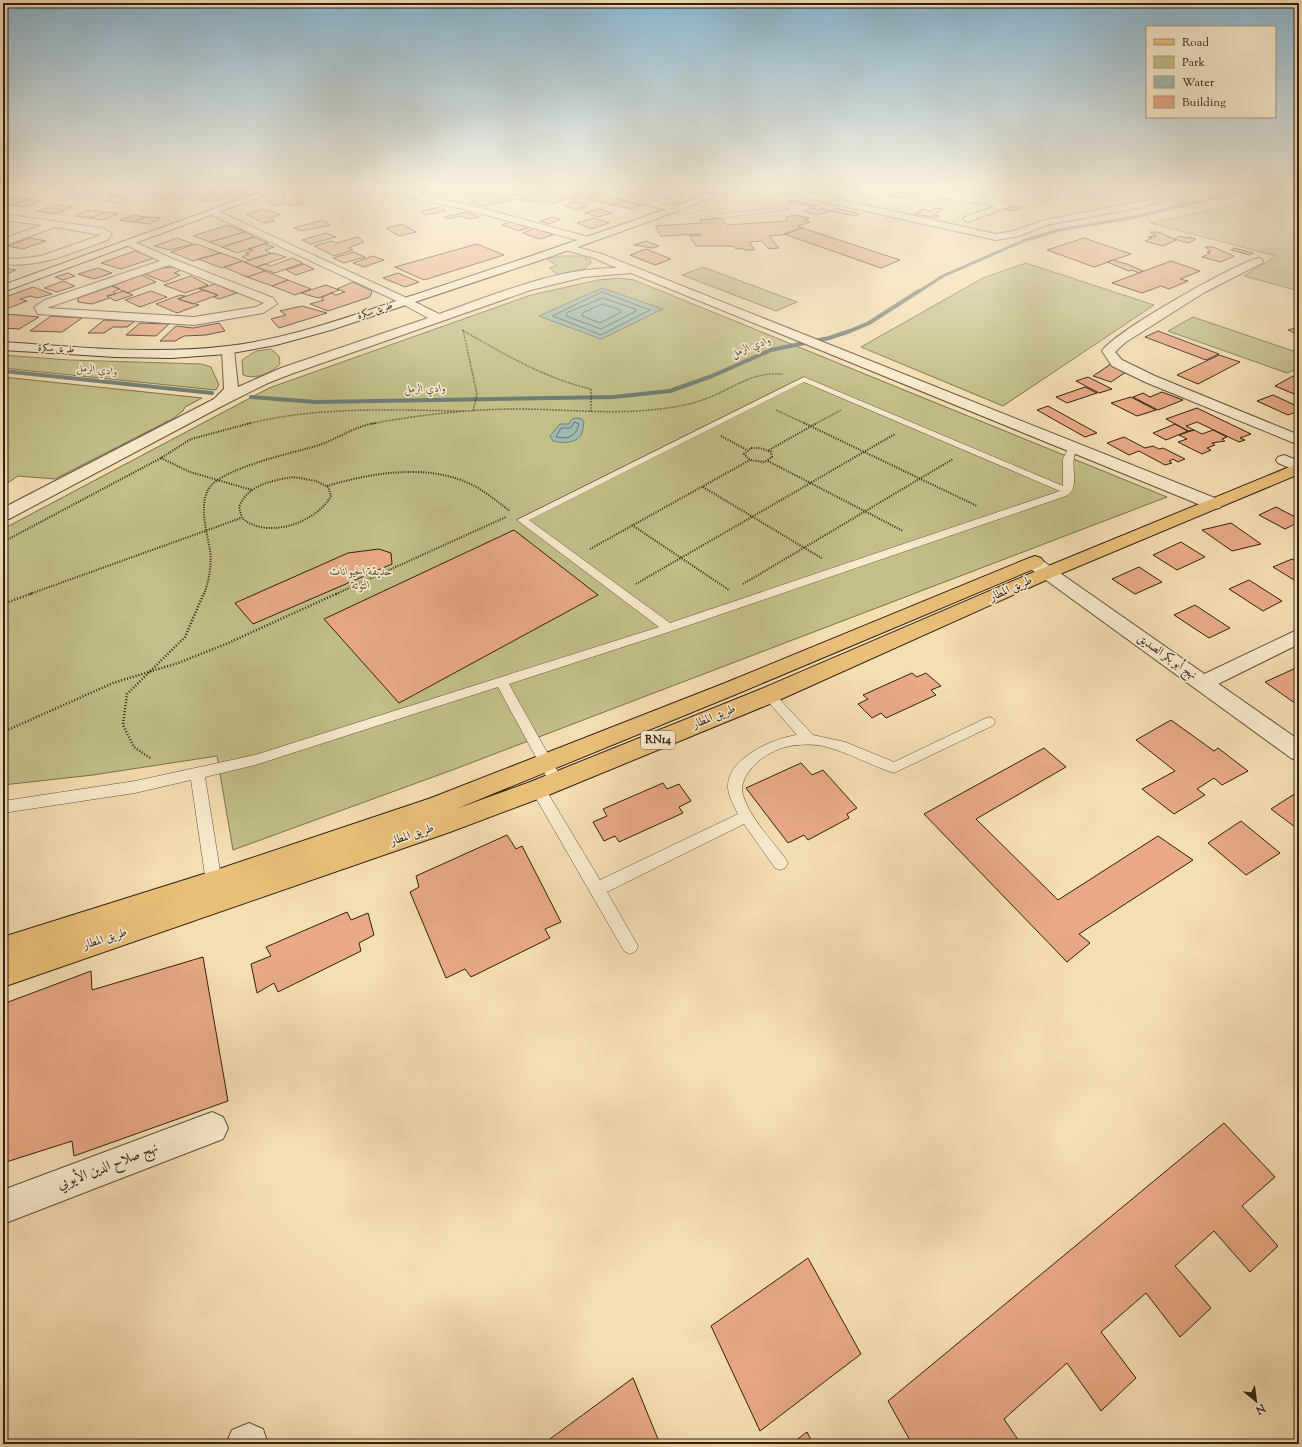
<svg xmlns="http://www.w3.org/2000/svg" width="1302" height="1447" font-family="'Sorts Mill Goudy',Amiri,serif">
	<rect width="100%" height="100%" fill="#f5deb2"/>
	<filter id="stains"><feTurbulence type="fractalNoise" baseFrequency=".005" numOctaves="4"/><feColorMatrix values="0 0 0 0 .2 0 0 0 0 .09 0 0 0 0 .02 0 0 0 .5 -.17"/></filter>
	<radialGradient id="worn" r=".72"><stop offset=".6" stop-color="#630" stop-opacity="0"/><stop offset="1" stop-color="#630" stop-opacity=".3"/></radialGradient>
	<path fill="#c2bf88" stroke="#787050" d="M1285 195 1299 198V291L1244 276 1276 256 1150 223Z
		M561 256H582L590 260 591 263 586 268 558 275 549 268 557 266 547 259Z
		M1026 263 1154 305 1003 406 861 347 983 278Z
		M703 267 797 302 776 311 682 275Z
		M620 278 634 280 1167 497 455 769 233 850 217 756 93 775 3 785V529L269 388 531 295 598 280Z
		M1193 317 1299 353V368L1287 373 1168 331Z
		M271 349 279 356 280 364C271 373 256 380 243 375L242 360 256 351Z
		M3 355 69 360 202 364 211 367 219 385 216 390 3 368Z
		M3 377 202 398 185 407 183 411 174 418 55 479 18 476 3 486Z"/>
	<path fill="#9dbbb2" stroke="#717d74" d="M602 288 663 309 601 339 539 316Z
		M576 418 582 419 584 422C583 426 583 431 581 435 575 444 562 443 553 441L550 436 560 424H569L572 419Z"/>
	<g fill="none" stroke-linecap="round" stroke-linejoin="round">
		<path stroke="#666e64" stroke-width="1" d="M602 292 650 310 601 335 553 316Z
			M603 298 635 309 636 311 601 329 566 316 567 313Z
			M603 304 620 310 621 312 600 323 582 316 583 313Z
			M575 422 579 424C576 436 568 440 556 437L561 428H570Z"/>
		<path stroke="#717d74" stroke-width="3" d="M918 292 943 276 1023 241 1059 230 1130 218 1257 188"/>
		<path stroke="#717d74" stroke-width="4" d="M3 371 212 393
			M251 397 316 402 613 397 670 391 712 376 771 350 829 338 850 331 869 323 919 291"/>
	</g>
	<path fill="#e9a985" stroke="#2f2017" d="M59 188H76L56 195 45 193Z
		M171 188H193L181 190 164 197 151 195Z
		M226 188H253L244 192 224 189Z
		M338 188 323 193 311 191 316 190 314 189 316 188Z
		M446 188H460L465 189 445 196 432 193Z
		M501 188H514L498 194 488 192Z
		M544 188H568L559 192 550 193 554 194 544 195 548 196 540 197 537 199 541 200 535 202 518 199Z
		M568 188H575L601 194 592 197 583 196 574 199 554 195Z
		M627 188H648L649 191H638L637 193H629L632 189Z
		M666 188H669L686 192 667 200 649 196Z
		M473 189 488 192 472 197 462 194Z
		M892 189 919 193 911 199 884 195Z
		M85 190 107 192 92 198 70 195Z
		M517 191 521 192 527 193 519 196 507 194Z
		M186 192 199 194 185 200 172 199Z
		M299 192 304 196 292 198H300L304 203 289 206 288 203 276 205H269L266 202 284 198 283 194Z
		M211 194 228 196 214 202 197 200Z
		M601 194 624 201 613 205 587 199Z
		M113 195 126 198 124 199 126 200 117 203 104 201 112 198 108 197Z
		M494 195 515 200 485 206 470 202Z
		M556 196 568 199 554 204 544 200Z
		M15 198 27 199 11 205 3 204V202Z
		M27 199 41 201 24 207 11 205Z
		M792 200 818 205 814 207 788 202Z
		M624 201 641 205 632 209 613 205Z
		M572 202H579L587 206 577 210 564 206Z
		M55 205 72 207 55 214 37 211Z
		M1016 206 1022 208 1010 211 1004 209Z
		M440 207 446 211 426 215 421 211Z
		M813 208 819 210 823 208 830 211 817 215 804 211Z
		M835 208 860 214 855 216 830 211Z
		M935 208 943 209 933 215 940 216 937 218 915 214 923 209 930 211Z
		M263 209 281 214 271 218 275 221 264 223 246 214Z
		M599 209 612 213 598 217 585 213Z
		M90 210 105 212 90 218 75 216Z
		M105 212 118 214 104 220 90 218Z
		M466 212 479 217 469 219 461 216 447 219 444 217Z
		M133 215 146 217 134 222 120 220Z
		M793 215 809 218 804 220 810 222 798 226 802 228 782 235 769 236 779 248 769 249 762 241 749 242 755 250H744L742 248 736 249 733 246H696L690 236 702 235 700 234 661 236 655 226 702 223 700 220 721 218 727 225 788 221 785 218Z
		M146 217 161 218 149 224 134 222Z
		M552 217 561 219 549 224 540 221Z
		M594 218 609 223 591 229 577 223Z
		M323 220 330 225 301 231 294 228Z
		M511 221 531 227 519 231 502 225Z
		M402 224 416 232 399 236 386 228Z
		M228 225 245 232 210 242 193 236Z
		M535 228 553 235 539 239 523 233Z
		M802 228 900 260 881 268 784 234Z
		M245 232 254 237 222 247 210 242Z
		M1150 232H1158L1176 240 1163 246 1145 241 1152 238 1148 237 1156 236Z
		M326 233 336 237 311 244 302 240Z
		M1179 236 1186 238 1188 237 1196 239 1189 243 1174 239Z
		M254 237 268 243 237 253 222 247Z
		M358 237 364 242 348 248 353 250 334 256 314 246 332 241 336 243Z
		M30 238 46 241 23 249 7 246Z
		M177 238 193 244 170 250 154 246Z
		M1084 238 1131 254 1094 267 1047 250Z
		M646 241 659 246 652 248 634 245Z
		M196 244 221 253 193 261 171 252Z
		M264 244 274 247 265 250 271 253 249 260 242 257 249 254 245 253 253 250 248 249Z
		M477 244 504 255 424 280 395 267Z
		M1205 247H1213L1234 256 1221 262 1202 257 1210 253 1207 252 1211 251Z
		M1234 248 1253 253 1250 255 1231 250Z
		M646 249 671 259 655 265 630 255Z
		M135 251 154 258 121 269 101 263Z
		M354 252 365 257 344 263 333 258Z
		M221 253 243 261 222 268 198 259Z
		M273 253 286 257 256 267 244 262Z
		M373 256 384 260 364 267 353 263Z
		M292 258 303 263 275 273 256 267 266 264 271 266Z
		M1112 260 1127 264 1143 271 1139 273 1132 270 1129 271 1107 262Z
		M243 261 256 267 265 271 247 277 224 267Z
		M1171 261 1200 271 1180 279 1188 281 1169 289 1161 286 1142 293 1112 283Z
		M304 264 314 269 296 275 286 270Z
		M176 267 182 270 174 273 180 275 165 282 144 274 160 268Z
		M3 268 16 270 3 276Z
		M98 268 112 273 94 279 78 274Z
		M265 271 288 280 272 286 247 277Z
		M68 273 75 276 63 280 55 277Z
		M398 273 419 282 405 287 383 278Z
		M142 275 156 282 127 293 112 286Z
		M191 276 208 285 185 293 164 285Z
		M288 280 311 289 295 295 272 286Z
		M63 281 75 286 57 292 44 288Z
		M353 282 372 291 370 297 328 311 310 304 324 300 321 298 331 293 336 295 345 292 337 289Z
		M215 284 237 293 219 299 214 297 218 295 199 289Z
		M326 285 339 290 318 298 301 293Z
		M112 286 120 289 113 292 116 294 107 296 109 298 92 304 78 302V298Z
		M33 287 52 294 37 298 30 296 20 299 27 301 9 308 3 305V298Z
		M204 290 218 295 193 304 178 299Z
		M124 291 133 295 115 301 107 296Z
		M151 291 167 297 140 307 125 300Z
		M180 295 185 296 178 299 199 305 177 313 156 304Z
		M302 306 327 313 279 328 271 319 286 315 280 311Z
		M7 314 39 317 19 329 3 328V315Z
		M51 316 82 318 62 332 30 331Z
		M104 320 135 321 127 327H113L104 333H88Z
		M140 323 169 324 156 336 126 335Z
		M219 323 225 331 206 335 184 336 175 341H160L176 326 193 328Z
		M1299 327V335L1288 330Z
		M1158 331 1219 354 1206 360 1145 337Z
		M1219 355 1240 362 1198 384 1177 375Z
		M1111 364 1129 370 1111 382 1093 376Z
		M1293 376 1299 379V396L1275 386Z
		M1088 377 1112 389 1099 393 1076 381Z
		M1085 387 1097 393 1067 403 1056 397Z
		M1162 392 1183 400 1158 410 1133 397 1143 393 1150 397Z
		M1273 395 1299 407V411L1288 415 1257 401Z
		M1131 397 1156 410 1137 416 1111 403Z
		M1048 406 1097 433 1085 437 1037 410Z
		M1197 408 1251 434 1240 438 1245 440 1239 442 1197 422 1186 426 1194 430 1188 431 1166 419Z
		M1175 424 1188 431 1166 440 1153 433Z
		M1194 430 1202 434 1213 430 1227 437 1222 439 1225 441 1212 443 1215 445 1207 448 1211 450 1202 454 1178 442 1187 439 1179 435Z
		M1124 437 1145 448 1153 446 1159 449 1163 448 1185 459 1178 462 1173 459 1169 461 1172 463 1165 465 1139 451 1129 455 1107 443Z
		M1276 507 1299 519V522L1285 529 1259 515Z
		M1231 523 1261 544 1232 551 1202 530Z
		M514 530 598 595 399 703 324 619Z
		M1181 542 1205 557 1177 570 1153 555Z
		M379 549 391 553 392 564 253 624 235 603 348 553Z
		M1292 559 1299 563V583L1273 567Z
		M1139 567 1162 582 1135 594 1112 579Z
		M1249 580 1282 601 1263 611 1229 589Z
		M1195 605 1230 628 1209 638 1174 615Z
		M1298 667 1299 668V706L1265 682Z
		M912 673 917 677 926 673 941 686 931 690 936 695 886 718 881 713 872 718 858 704 868 699 863 695Z
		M1171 720 1214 751 1218 748 1248 771 1222 785 1214 778 1197 789 1205 795 1174 814 1142 789 1175 771 1136 740Z
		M1044 748 1066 767 976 819 1058 900 1158 836 1193 860 1079 934 1090 943 1067 962 924 814Z
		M801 763 812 775 823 770 857 808 847 814 849 818 808 840 804 835 788 843 746 788Z
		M663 783 667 789 679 784 691 801 679 807 683 813 619 842 615 836 604 841 593 822 607 816 603 809Z
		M1296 793 1299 796V830L1271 809Z
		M1241 821 1280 853 1246 875 1208 843Z
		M507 835 516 849 522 846 561 922 545 929 550 938 471 977 465 969 446 978 410 892 419 887 416 876Z
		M347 912 351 920 368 913 374 935 359 943 361 951 278 992 274 983 257 993 251 964 271 956 266 947Z
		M203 957 228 1101 74 1156 72 1141 3 1163V1004L91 971 92 990Z
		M1224 1123 1275 1177 1242 1206 1278 1246 1250 1272 1214 1231 1175 1266 1211 1308 1180 1337 1146 1293 1101 1332 1136 1378 1101 1411 1067 1363 1004 1419 1021 1444H912L888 1401Z
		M808 1258 861 1354 760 1431 711 1326Z
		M633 1378 660 1444H543Z
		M807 1432 813 1444H791Z"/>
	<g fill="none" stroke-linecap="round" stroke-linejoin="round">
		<g stroke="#60503e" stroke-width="1">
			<path id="service" d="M677 207 720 214 787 207 790 209 720 218 675 210Z
				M804 377 1063 486V459L1070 445H1076L1078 447C1068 461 1079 481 1071 492 1070 494 1068 494 1066 496L672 631 509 684 563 781 561 785 556 787 551 785 498 687 255 765 205 777 223 889 220 894 215 896 210 894 207 889 191 780 135 793 3 813V801L135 781 255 755 659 627 517 520ZM804 382 1060 491 670 623 529 520Z
				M769 690 773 692 813 735 845 742 894 762 984 719 989 717 994 719 995 722 994 725 894 773C869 765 848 752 823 746 811 744 798 744 786 747 767 751 737 773 743 795 750 818 771 839 785 858L788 863 785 868 780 870 775 868 744 824 607 892 638 946 636 951 630 954 624 951 533 793 531 789 533 785 538 783 543 785 600 880 738 814C734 806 729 797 728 788 726 758 774 738 797 735L765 698 763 695 765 692Z"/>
		</g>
		<g stroke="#60503e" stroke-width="2">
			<path id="minor" d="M90 188 129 190 157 188 156 190 129 196 94 191Z
				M379 188H395L477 207 592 238 593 240 588 243 475 212 380 190Z
				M583 188H599L680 207 682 209 677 212 584 190Z
				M771 188H788L996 234 1013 231 1044 220 1139 202 1187 188H1201L1143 207 1046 225 1019 236 996 240 775 191Z
				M894 188C911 188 1001 196 1011 206L968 222 965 221 963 219 965 217 996 206 898 191Z
				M213 209 409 299 411 301 409 303H401L210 214 208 212Z
				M3 214 102 228 112 234 107 240C72 253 40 268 3 264V258L16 259 41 256 101 235 55 227 3 246V239L42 225 3 220Z
				M130 240 173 259 273 298 277 304 263 313 194 325 38 314 34 307 45 300 160 261 126 245 125 243 126 241ZM169 265 264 303 256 307 194 317 47 308Z
				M1258 258 1262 259 1263 261 1262 263 1205 292 1126 342 1115 352 1122 360 1155 376 1299 435V445L1145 382 1112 366 1102 351C1114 332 1234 264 1258 258Z
				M1284 455 1299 461V472L1278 463 1276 460 1278 457Z
				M1299 629V644L1210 688 1203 691 1196 688 1192 683 1196 678Z
				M212 1112 223 1117 228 1128 223 1139 3 1224V1190Z
				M249 1423 263 1429 268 1444H226L232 1430Z"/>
		</g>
		<g stroke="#60503e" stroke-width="2">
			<path id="tertiary" d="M566 244 602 254 1220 500 1222 504 1220 508 1214 509 1208 508 631 273 584 277 531 290 291 374 268 383 224 405 9 519 3 520V508L214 399 224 389 222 350 223 347H233L234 350 238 387 281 368 428 318 401 303 399 301 401 299H409L439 314C494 295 558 267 617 268L594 258 562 249 561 247 562 245Z
				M1034 557 1040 559 1299 740V761L1291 758 1028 567 1025 563 1028 559Z"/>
		</g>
		<g stroke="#2f2017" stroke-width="2">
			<path id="secondary" d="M271 188H284L3 292V285Z
				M723 188H736L659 218 544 259 331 330 276 345 227 354 171 358 115 357 3 350V342C78 347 153 355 228 346 296 338 361 312 426 291 526 258 625 225 723 188Z"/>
		</g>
		<g stroke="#2f2017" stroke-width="2">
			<path id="primary" d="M1299 463V474L1053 577 777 701 546 796 450 832 3 987V937L213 871 431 798 725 683 1029 558 1035 556 1041 558 1044 562 1041 566 739 693 456 809 530 782 761 689 1041 569Z"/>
		</g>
		<path stroke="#2f2017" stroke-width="1.5" stroke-dasharray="0.5 1" stroke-linecap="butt" d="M462 330C504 354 544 378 591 389V412
			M463 330 477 394 473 411
			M776 410 806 424
			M247 424C318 406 392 410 464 411
			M370 424C418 415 469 409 517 409 564 409 613 415 659 409 679 407 697 403 715 395 740 384 754 372 783 374
			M815 424 841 410"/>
		<path stroke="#2f2017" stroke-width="2" stroke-dasharray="1 1.5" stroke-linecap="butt" d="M804 423 977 506
			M721 436 747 450
			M751 448H760L771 452 772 457 764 462 750 460 744 454Z
			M769 450 817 423
			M161 458 190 472 252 490
			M768 461 903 531
			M294 477 316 481 328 487 331 496C316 523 267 540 242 518L239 507C247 485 273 480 294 477Z
			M327 486C371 473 423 464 466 482 483 489 496 501 510 511
			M703 487 823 559
			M632 525 729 590
			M3 542 161 458 191 439 251 423
			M590 549 750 460
			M636 584 895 434
			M743 584 953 459
			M30 594 241 518
			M204 594C209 582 212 563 210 550 207 532 199 507 208 490 219 468 294 453 319 445 339 438 355 426 376 423
			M336 594 506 517"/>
		<path stroke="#2f2017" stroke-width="2.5" stroke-dasharray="1 2" stroke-linecap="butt" d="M3 604 33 593
			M3 732 113 683 178 663 226 644 338 593
			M150 758 134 747 123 725 127 694 185 637 204 593"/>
		<use href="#service" fill="#f8eacd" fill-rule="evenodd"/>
		<use href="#minor" fill="#f8eacd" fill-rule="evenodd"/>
		<use href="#tertiary" fill="#f8eacd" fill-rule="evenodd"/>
		<use href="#secondary" fill="#f8eacd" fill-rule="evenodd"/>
		<use href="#primary" fill="#eabf79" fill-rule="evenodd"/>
	</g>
	<linearGradient id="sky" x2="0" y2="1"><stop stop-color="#8ab7d2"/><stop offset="0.48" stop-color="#faf0dc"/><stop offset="1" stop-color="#faf0dc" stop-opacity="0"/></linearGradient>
	<rect width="1302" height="391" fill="url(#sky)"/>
	<g text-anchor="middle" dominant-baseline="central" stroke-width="3.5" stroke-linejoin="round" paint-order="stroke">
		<g font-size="10" fill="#2f2017" stroke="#f8eacd">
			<text transform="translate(375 311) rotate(-18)">طريق سكرة</text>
			<text transform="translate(56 349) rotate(3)">طريق سكرة</text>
		</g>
		<g font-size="11" font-style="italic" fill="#504e46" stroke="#f8eacd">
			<text transform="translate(751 347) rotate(-21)">وادي الرمل</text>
			<text transform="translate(97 370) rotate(6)">وادي الرمل</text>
			<text transform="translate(425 389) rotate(-1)">وادي الرمل</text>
		</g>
		<rect fill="#f8eacd" stroke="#6b5d4e" stroke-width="1" x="641" y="731" width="34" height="18" rx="3"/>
		<g font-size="11" font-weight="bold" fill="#2f2017">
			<text x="658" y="740">RN14</text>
		</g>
		<g font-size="12" font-style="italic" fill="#5b5039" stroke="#f8eacd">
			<text x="361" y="572">حديقة الحيوانات<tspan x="361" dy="14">التوتة</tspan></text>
		</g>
		<g font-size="12" fill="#2f2017" stroke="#f8eacd">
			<text transform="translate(1011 589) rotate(-24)">طريق المطار</text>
			<text transform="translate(1167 657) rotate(35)">نهج أبو بكر الصديق</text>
			<text transform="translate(714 717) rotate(-22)">طريق المطار</text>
			<text transform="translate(412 835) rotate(-19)">طريق المطار</text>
			<text transform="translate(105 939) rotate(-18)">طريق المطار</text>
		</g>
		<g font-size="14" fill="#2f2017" stroke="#f8eacd">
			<text transform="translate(108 1167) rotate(-21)">نهج صلاح الدين الأيوبي</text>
		</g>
	</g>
	<rect width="1302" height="1447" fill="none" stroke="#f5deb2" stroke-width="16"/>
	<rect x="4" y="4" width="1294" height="1439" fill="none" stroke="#2f2017" stroke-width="2"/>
	<rect x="8" y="8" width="1286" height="1431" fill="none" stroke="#2f2017"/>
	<rect x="1146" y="26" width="130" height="92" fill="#f8eacd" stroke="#a89984"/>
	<rect x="1154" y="39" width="20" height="6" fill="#eabf79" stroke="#a89984"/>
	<text x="1182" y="46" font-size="12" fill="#2f2017">Road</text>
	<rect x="1154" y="56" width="20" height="12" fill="#c2bf88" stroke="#a89984"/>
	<text x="1182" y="66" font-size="12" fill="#2f2017">Park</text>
	<rect x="1154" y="76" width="20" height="12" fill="#9dbbb2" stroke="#a89984"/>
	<text x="1182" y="86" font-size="12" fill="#2f2017">Water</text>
	<rect x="1154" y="96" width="20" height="12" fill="#e9a985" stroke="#a89984"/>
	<text x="1182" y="106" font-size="12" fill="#2f2017">Building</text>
	<g transform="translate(1256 1401) rotate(151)" stroke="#f8eacd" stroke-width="3" paint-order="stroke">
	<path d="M0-3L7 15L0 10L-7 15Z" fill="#2f2017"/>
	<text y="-6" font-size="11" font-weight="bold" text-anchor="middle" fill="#2f2017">N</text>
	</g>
	<rect width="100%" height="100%" filter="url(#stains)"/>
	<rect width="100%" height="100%" fill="url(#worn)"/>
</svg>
